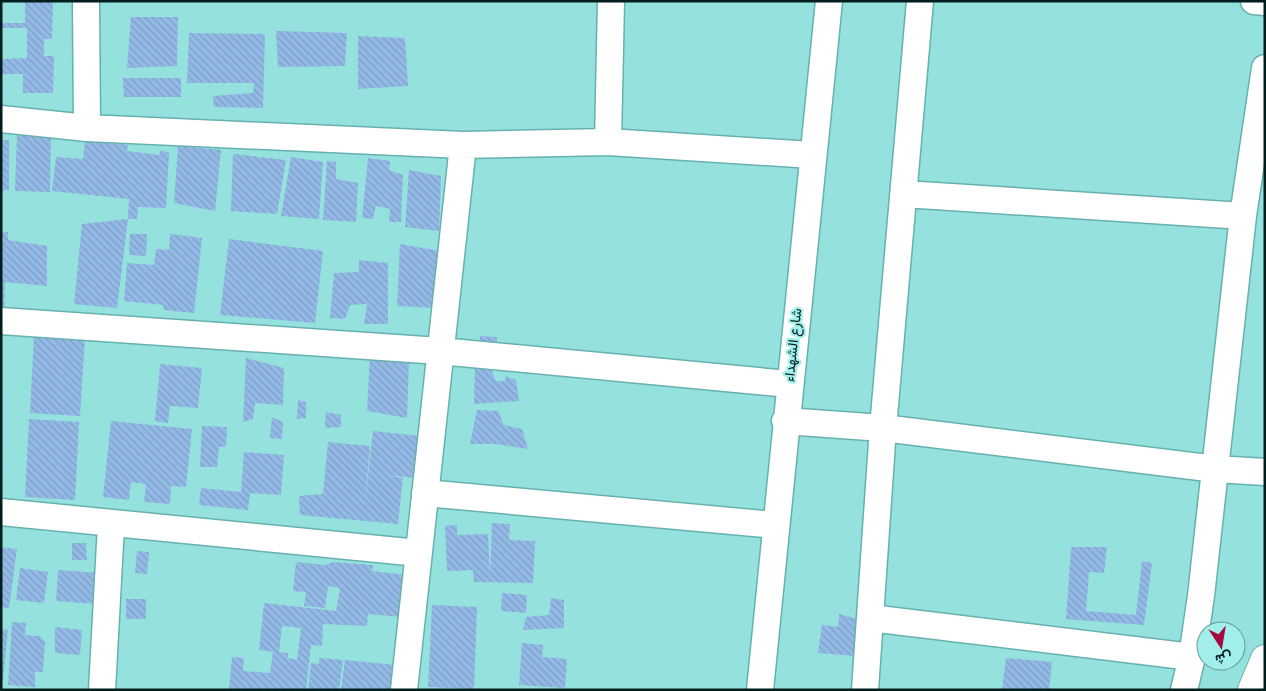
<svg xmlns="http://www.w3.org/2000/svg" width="1266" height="691" font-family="'Fira Sans Condensed',Vazirmatn,sans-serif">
	<defs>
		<pattern id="building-back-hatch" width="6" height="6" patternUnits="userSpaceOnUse" patternTransform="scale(1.25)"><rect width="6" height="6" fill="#93bae6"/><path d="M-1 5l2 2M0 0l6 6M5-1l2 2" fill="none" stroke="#7d9fc5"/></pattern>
	</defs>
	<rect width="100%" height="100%" fill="#95e1dd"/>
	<path fill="url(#building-back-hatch)" fill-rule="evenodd" d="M25 1 53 2 52 39H44V56H54L53 93H23V74H1V59L27 58V28H1V23H25Z
		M131 17H178L177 66 127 68Z
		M276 31 347 33 345 66 278 67Z
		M189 33 265 34 263 108 214 107 213 96 253 93 254 83H187Z
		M358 36 405 38 408 86 358 89Z
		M123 78H181V97H124Z
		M17 135 51 136 50 192 15 191Z
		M1 140H9V190L1 191Z
		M85 141 128 145 127 151 159 155 161 150 169 153 166 208 138 207 137 219H128L129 199 52 191 56 157 83 159Z
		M178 146 221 150 215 211 174 203Z
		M233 154 286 160 277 214 231 211Z
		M291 157 323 162 319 219 281 216Z
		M368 158 390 161 389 170 403 175 401 222H389L390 209 376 206 373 219 362 218Z
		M327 161 336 162V179L358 183 356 222 323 220Z
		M409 170 441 176 439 231 405 227Z
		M128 219 117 308 74 304 82 224Z
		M1 232H8V240L47 246V286L5 282 4 310H1Z
		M130 234H147L146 256 129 255Z
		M170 234 202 238 194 313 164 310 163 305 124 301 127 263 154 265 156 249 169 250Z
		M229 239 323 251 315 323 220 315Z
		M400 244 440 251 433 308 397 306Z
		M359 260 388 263V324H364L367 304 350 305 345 319 330 318 334 273 359 272Z
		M34 335 85 338 80 416 30 413Z
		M480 336 497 337 496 352 479 351Z
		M370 356 409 361 407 418 367 411Z
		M246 358 284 368 283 405 255 403 253 419 243 422Z
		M475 363 489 365 496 381H505L506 376 516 380 519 401 474 404Z
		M160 364 202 368 198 408 170 406 168 423 155 421Z
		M298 400 306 402V418L297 419Z
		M477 410 498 411 504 425 522 429 528 449 496 444H470Z
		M326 412 341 415V427L325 428Z
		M272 417 283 422 282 439 270 438Z
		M29 419 79 422 75 500 25 497Z
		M111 421 192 429 186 487 171 486 170 504 144 502 146 484 131 482 129 500 103 497Z
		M202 426 227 427 226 447H219L217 467H200Z
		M373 431 420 436 415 478 386 475 403 478 398 524 300 515 299 496 323 494 328 442 370 446 365 503Z
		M244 452 284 455 281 495 250 493 248 510 199 505 201 488 241 492Z
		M492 523 510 524 509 540 535 541 533 583 474 582 473 570 447 571 445 526 457 525V535L488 534 490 576Z
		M72 543H86L87 560H72Z
		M1 547 17 549 9 608 1 607Z
		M1071 547H1107L1104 573 1089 572 1086 611 1136 615 1142 561 1152 563 1144 625 1066 619Z
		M137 551 149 552 147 574 135 573Z
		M296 562 325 565 333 562 373 565 372 571 406 575 403 617 368 614 367 626 323 624 322 646 311 645 306 690H229L232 657 244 658 243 671 270 673 273 652 259 650 264 603 336 611 340 588 328 586 325 608 304 606 306 592 293 591ZM282 626 301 628 297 660 288 658V653L279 652Z
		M20 568 48 572 44 603 16 600Z
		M58 570 99 573 97 604 56 601Z
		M502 593 527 595 526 613 501 611Z
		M551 598 564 600V628L523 630 526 617 549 615Z
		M126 599H146V619H126Z
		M432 605 477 607 474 689 428 687Z
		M839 614 857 619 855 656 818 653 822 625 838 627Z
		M12 622 26 623 25 635 40 636 45 642 43 672H35V687L8 685Z
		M55 627 82 630 80 655 55 653Z
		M1 629 8 630 3 681H1Z
		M522 643 543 645 542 657 567 659 565 688 519 685Z
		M319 658 343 660 339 690H308L311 663 319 664Z
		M1006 658 1052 662 1049 690H1002Z
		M345 660 396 665 393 690H341Z"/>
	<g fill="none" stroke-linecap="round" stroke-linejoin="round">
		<g stroke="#66b1ae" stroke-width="29">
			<path id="minor" d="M86 1 87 128
				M1254 1 1265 2
				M1 119 87 128 463 145 608 142 812 155
				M608 142 611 1
				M904 194 1243 216
				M1 321 440 351 789 384
				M785 421 883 428 1216 469 1265 472
				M425 493 775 525
				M1 512 419 553
				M870 618 1192 657
				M102 690 111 525
				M404 690 463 145
				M760 690 829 1
				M865 690 883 428 920 1
				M1184 690 1192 657 1201 596 1243 216 1265 68"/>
		</g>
		<g stroke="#66b1ae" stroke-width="30">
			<path id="trunk" d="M1252 690 1265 659"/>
		</g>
		<use href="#minor" stroke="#fff" stroke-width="26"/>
		<use href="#trunk" stroke="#fff" stroke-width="28"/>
	</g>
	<g text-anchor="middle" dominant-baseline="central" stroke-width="4.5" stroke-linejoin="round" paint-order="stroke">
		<g font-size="14" fill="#001e1d" stroke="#a2eeea">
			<text transform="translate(793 345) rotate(-84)">شارع الشهداء</text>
		</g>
	</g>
	<rect width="1266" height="691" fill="none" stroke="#001e1d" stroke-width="5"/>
	<g transform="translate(1221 646) rotate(168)"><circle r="24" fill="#a2eeea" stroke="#619b98"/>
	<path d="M0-4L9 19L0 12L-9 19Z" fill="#a50a3e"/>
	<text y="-8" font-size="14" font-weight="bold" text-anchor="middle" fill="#001e1d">ش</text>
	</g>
</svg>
